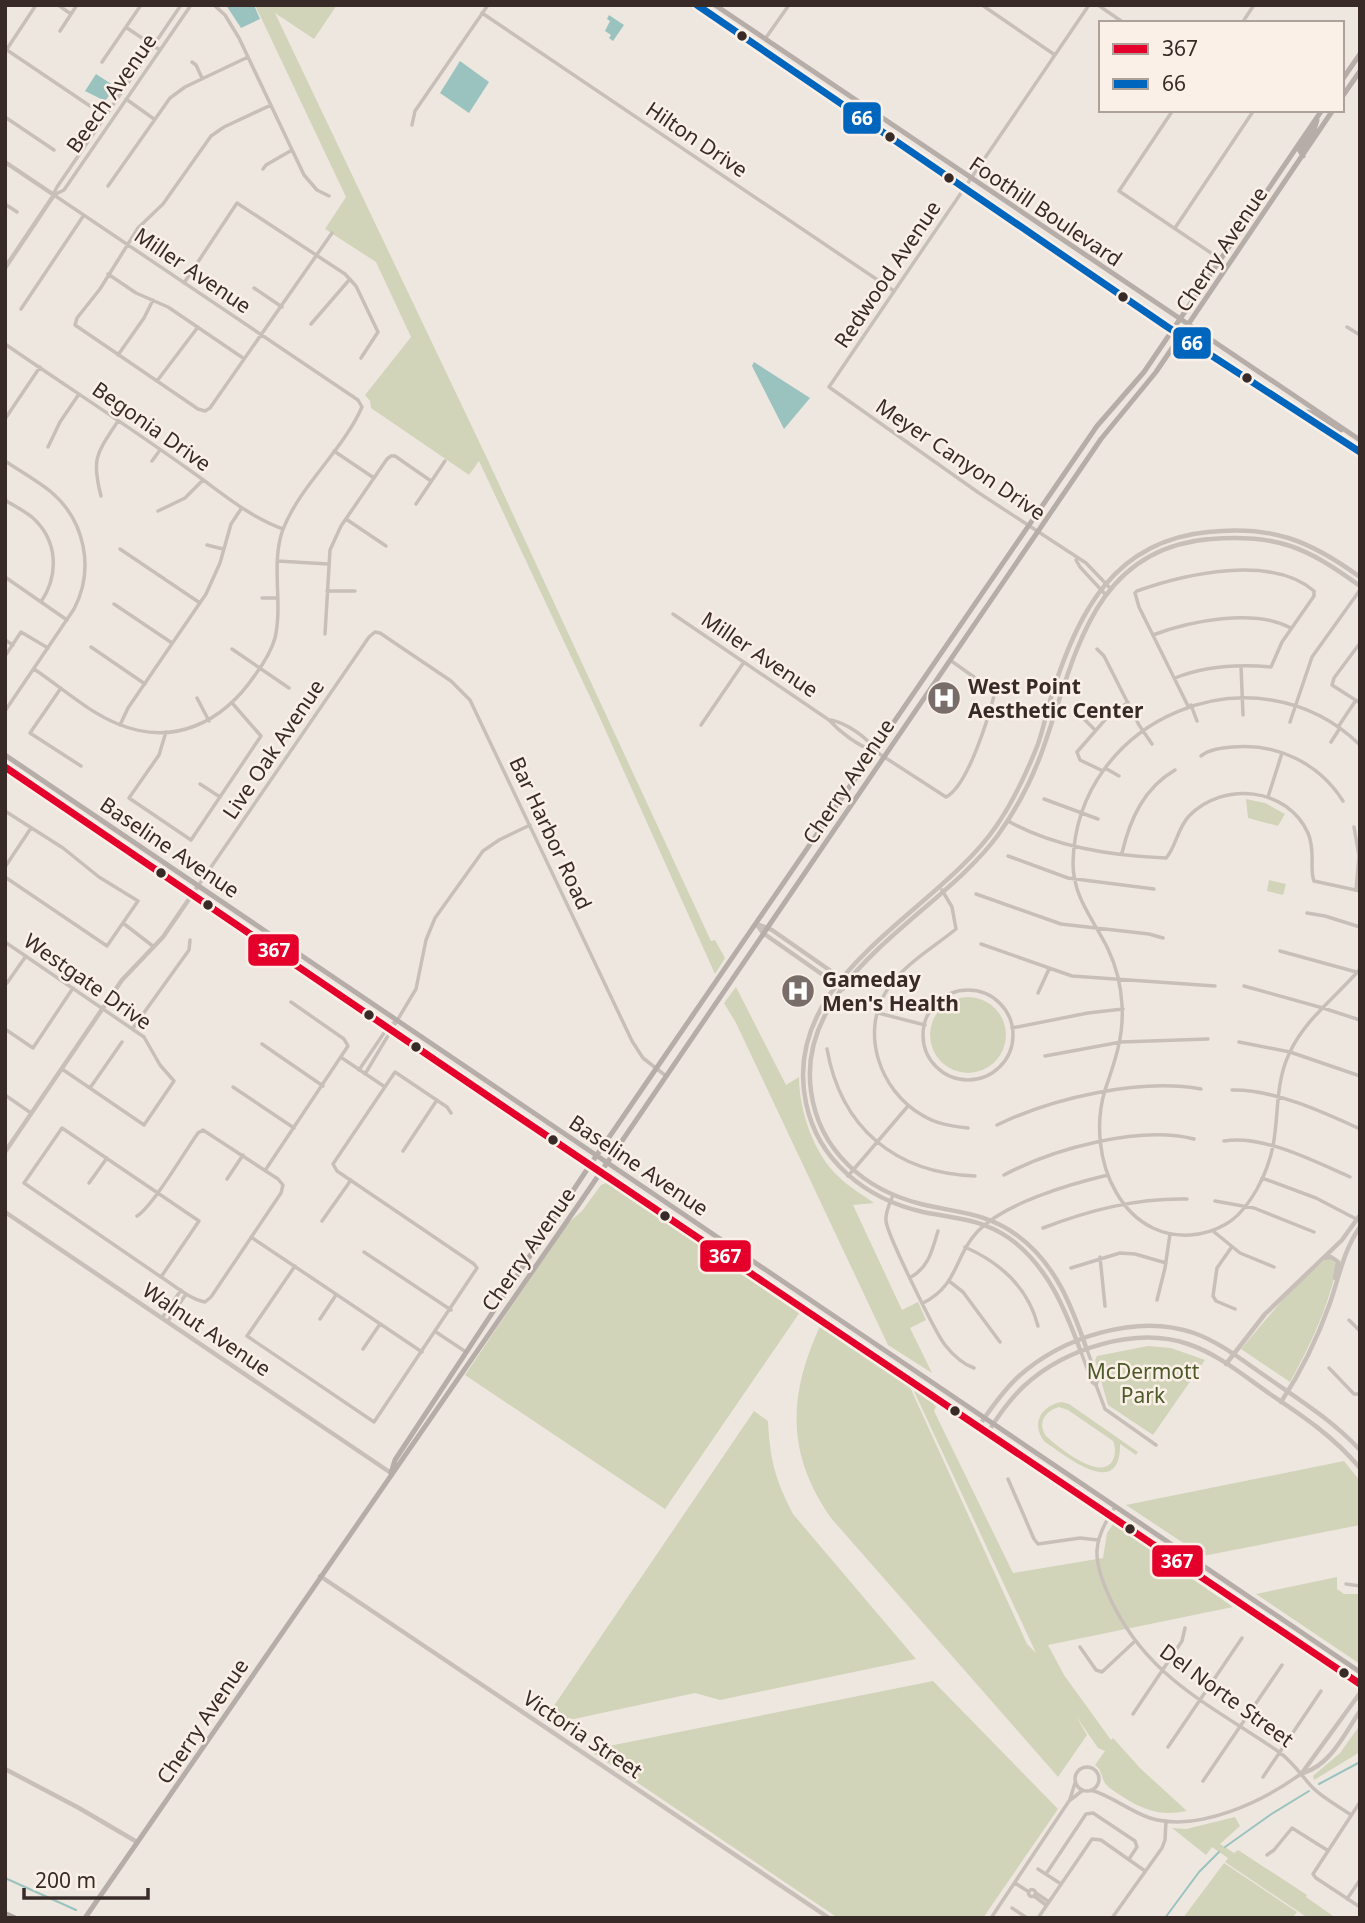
<svg xmlns="http://www.w3.org/2000/svg" width="1365" height="1923" font-family="'Noto Sans',sans-serif">
	<rect width="100%" height="100%" fill="#eee7e0"/>
	<path fill="#d1d4b9" fill-rule="evenodd" d="M255 5H337L314 39 275 13 485 454 711 941 715 940 725 958 715 974 599 716 479 461 469 475 371 408 370 401 365 395 411 337 376 262 325 229 346 197Z
		M1246 799 1265 803 1285 814 1278 826 1248 818Z
		M1269 880 1286 884 1283 895 1267 891Z
		M736 987 786 1085 799 1077C799 1110 814 1155 839 1177 849 1187 863 1195 874 1203L853 1205 902 1310 918 1302 926 1320 910 1328 932 1373 888 1345 736 1023 724 1003Z
		M930 1035a38 38 0 1 1 76 0a38 38 0 1 1-76 0Z
		M606 1183 610 1184 800 1312 665 1509 465 1375 568 1223 582 1211 601 1185Z
		M1330 1259 1337 1265C1329 1306 1310 1346 1290 1382L1241 1349 1290 1291 1325 1260Z
		M820 1326 909 1385 1027 1644 1036 1653 912 1387 930 1398 936 1407 934 1411 1013 1573 1103 1558 1107 1533 1113 1524 1233 1607 1048 1645 1064 1675 1111 1740 1113 1738 1140 1768 1187 1811C1161 1816 1145 1811 1123 1797 1118 1793 1109 1789 1105 1783 1101 1777 1102 1770 1095 1765L1105 1751 1098 1748 1076 1716 1087 1735 1058 1777 831 1518C786 1453 788 1396 820 1326Z
		M1148 1346 1171 1348 1205 1360 1153 1435 1108 1405 1095 1360 1097 1356Z
		M1062 1402 1069 1404 1138 1452 1136 1455 1120 1444C1121 1502 1065 1455 1045 1442 1030 1425 1041 1405 1062 1402ZM1059 1407 1068 1410 1113 1441C1116 1449 1116 1456 1111 1463 1097 1479 1058 1447 1046 1436 1037 1423 1045 1411 1059 1407Z
		M754 1411 768 1421C770 1460 775 1479 793 1514L916 1659 720 1700 695 1693 555 1723 547 1716Z
		M1344 1461 1360 1481V1525L1203 1556 1126 1505Z
		M1337 1577V1589L1344 1594H1360V1664L1256 1594Z
		M933 1681 1058 1809 983 1918H838L589 1750Z
		M1360 1725V1752L1314 1780 1313 1776 1340 1753Z
		M1235 1817 1240 1826 1220 1844 1234 1853 1238 1850 1307 1895 1306 1897 1336 1918H1308L1225 1862 1228 1858 1212 1847 1206 1855 1172 1828 1186 1829Z
		M1224 1863 1297 1912 1292 1918H1183Z"/>
	<path fill="#9ac3bf" d="M226 5H254L260 19 241 28Z
		M609 15 624 25 613 41 609 38 611 35 605 31 610 21 607 19Z
		M460 61 489 82 469 113 440 93Z
		M96 74 116 87 105 101 85 91Z
		M754 362 810 398 784 429 752 366Z"/>
	<g fill="none" stroke-linecap="round" stroke-linejoin="round">
		<path stroke="#9ac3bf" stroke-width="2" d="M1319 1784 1360 1762
			M1225 1847 1270 1815 1309 1791
			M5 1878 76 1910
			M1165 1918 1199 1872 1219 1852"/>
		<path stroke="#c8bfb9" stroke-width="3.5" d="M58 5 71 14
			M214 5 225 15 239 38 304 175 317 190 329 196
			M982 5 1055 55
			M1089 5 829 387 979 493 1086 563 1110 588
			M1098 5 1124 23
			M482 13 894 291
			M1242 23 1254 5
			M127 28 160 50
			M60 31 77 5
			M765 39 789 5
			M7 50 90 106
			M5 52 36 5
			M102 62 141 5
			M192 62 196 65 202 78
			M126 99 154 119
			M271 105 224 127 211 136 163 204 138 228 100 289 77 318 75 325 198 409 205 411 210 408 332 233
			M1173 110 1119 191 1220 259
			M5 117 54 150
			M412 125 415 111 488 5
			M263 169 266 165 292 150
			M108 186 170 98 185 87 248 57
			M54 193 57 187 181 5
			M54 195 64 190 191 5
			M5 204 17 212
			M1175 228 1254 110
			M108 274 136 293 168 307 243 358
			M184 283 237 203 345 274 356 286 378 332 361 358
			M254 288 282 307
			M21 309 84 215
			M311 324 350 279
			M1347 327 1360 335
			M5 344C66 386 128 426 188 469 220 491 247 516 283 529
			M118 355 144 318 153 300
			M157 381 198 327
			M5 419 40 367
			M48 447 60 422 79 394
			M334 451 374 478
			M5 461C20 471 36 480 50 491 85 520 95 569 74 609L5 711
			M152 461 160 450
			M101 496C91 458 97 453 118 421
			M5 500C14 506 25 511 33 518 58 541 59 575 41 602
			M416 504 445 461
			M158 511 185 498 203 480
			M346 519 386 546
			M207 545 223 549
			M120 549 200 603
			M1076 560 1080 567 1105 594
			M278 561 328 564
			M5 577 67 620
			M327 591H355
			M262 598H277
			M114 604 172 643
			M673 614 829 720C840 732 859 747 875 751L946 797C968 786 989 716 995 692L950 660
			M325 634 330 550 341 526 387 459 391 456H395L431 481
			M1153 635C1190 621 1254 608 1291 628
			M5 640 13 645
			M1360 643 1334 678 1332 685 1360 703
			M91 647 145 684
			M232 649 289 688
			M1097 649 1104 656 1139 725 1152 744
			M5 656 21 632 48 648
			M1241 666 1243 715
			M34 669C61 687 88 712 118 724 174 747 223 722 255 675 264 663 271 652 275 638 283 603 271 567 282 532 299 486 342 452 362 407L358 400 54 195
			M1175 678C1205 666 1238 664 1271 667L1282 642 1314 596V591C1271 554 1185 574 1137 591L1135 593 1139 607 1188 706
			M61 688 30 733 81 766
			M197 698 209 721
			M1191 705 1197 721
			M1075 706 1077 712 1095 730
			M831 720C846 723 869 738 875 751
			M1290 722 1312 657 1360 590
			M120 725 128 708 206 594 220 563 231 524 241 509
			M701 725 744 662
			M1338 727 1356 700
			M166 732 159 755 129 798 191 840 261 736 233 704
			M1331 742 1340 728
			M1360 745C1255 643 1076 718 1073 863 1073 898 1094 920 1108 949 1116 966 1121 986 1122 1005 1124 1036 1115 1061 1105 1090 1095 1123 1099 1163 1116 1192 1125 1208 1136 1220 1153 1228 1176 1239 1204 1237 1226 1224 1240 1216 1249 1203 1257 1189 1264 1176 1270 1161 1273 1146 1279 1115 1275 1084 1289 1054 1304 1020 1336 997 1360 969
			M1201 756C1210 749 1222 748 1233 747 1277 743 1319 763 1343 801
			M1105 768 1119 776
			M1103 771 1080 760 1077 752 1104 721 1128 702
			M200 784 220 797
			M1268 797 1282 753
			M1044 799 1098 819
			M5 811 63 848 99 877 138 901 107 946 5 877
			M1008 821C1054 847 1113 856 1166 858 1176 847 1177 829 1189 816 1223 781 1287 787 1308 833 1316 852 1309 869 1314 881L1360 891
			M1354 827 1359 856 1356 890
			M1122 853C1130 819 1144 788 1175 770
			M1008 856 1068 878 1154 889
			M5 867 31 828
			M198 886 369 637 375 632 380 633 451 681 470 700 632 1041 643 1058 666 1076
			M942 890 952 907 956 929C934 947 903 965 887 990 860 1032 879 1090 922 1115 936 1124 951 1126 968 1128
			M976 894 1061 924 1149 934 1163 938
			M1307 913 1325 916 1360 927
			M123 923 154 947
			M5 942 144 1037 160 1065 174 1081 144 1125 62 1069
			M981 944 1072 976 1215 986
			M1280 951 1360 973
			M7 983 26 956
			M1244 986 1323 1008 1360 1020
			M923 1035a45 45 0 1 1 90 0a45 45 0 1 1-90 0Z
			M1038 993 1049 969
			M878 1013 925 1025
			M133 1028 189 950 190 940
			M1012 1028 1088 1013 1123 1009
			M5 1029 33 1048 73 988
			M1239 1042 1290 1052 1360 1076
			M262 1044 323 1086
			M827 1049C841 1128 895 1173 975 1176
			M1045 1056 1121 1042 1208 1039
			M342 1058 385 1087
			M359 1070 388 1027 395 1022
			M365 1074 416 989 426 940 435 918 483 851 499 840 530 825
			M233 1087 294 1128
			M90 1088 122 1042
			M1232 1090C1273 1089 1323 1112 1360 1129
			M5 1095 31 1113
			M997 1125C1053 1098 1139 1078 1201 1089
			M1224 1141C1262 1134 1316 1162 1350 1177
			M403 1151 437 1100
			M266 1169 348 1046 344 1039 291 1002
			M1004 1175C1053 1149 1139 1125 1194 1139
			M848 1176 908 1106
			M1262 1178 1316 1198 1360 1221
			M227 1179 243 1155
			M89 1183 107 1158
			M893 1195C890 1203 885 1212 886 1221 887 1234 935 1332 945 1345 953 1355 962 1364 974 1368
			M1215 1201 1254 1208 1314 1232
			M137 1216C153 1206 185 1151 198 1133L203 1130 278 1179 283 1185 281 1193 211 1297 205 1302C189 1299 174 1285 161 1277L24 1183 62 1128 199 1221 161 1277
			M322 1221 351 1180
			M1043 1228C1090 1210 1136 1198 1187 1199
			M1213 1231 1240 1253 1274 1267
			M251 1237 422 1352
			M965 1247C1001 1263 1028 1287 1038 1326
			M1231 1248 1217 1268 1213 1296 1216 1301 1235 1309
			M364 1252 451 1310
			M1100 1257 1105 1306
			M295 1266 247 1336 374 1422 477 1268 474 1264 337 1171 333 1164 395 1072 447 1107 451 1113
			M1071 1268 1120 1253 1135 1254 1166 1263
			M911 1277C929 1267 932 1250 938 1231
			M949 1281 963 1292 1000 1342
			M1157 1300 1165 1268 1170 1234
			M923 1303C959 1285 954 1256 978 1231 1005 1203 1070 1184 1108 1175
			M162 1318 181 1290
			M320 1319 336 1295
			M1349 1320 1360 1331
			M168 1321 186 1294
			M436 1332 466 1352
			M363 1349 380 1324
			M1087 1350 1098 1379 1096 1385
			M1081 1352 1092 1382 1096 1385 1105 1409 1156 1445
			M1329 1368 1354 1394H1360
			M1008 1479 1034 1539 1038 1544 1080 1538 1098 1540
			M1115 1507C1092 1541 1092 1559 1109 1596 1146 1678 1210 1704 1279 1752 1293 1762 1301 1775 1312 1787 1323 1798 1338 1806 1351 1815
			M1346 1584 1360 1586
			M1080 1647 1096 1670 1102 1672 1134 1642
			M1133 1714 1182 1641 1185 1628
			M1168 1747 1242 1638
			M1075 1779a12 12 0 1 1 24 0a12 12 0 1 1-24 0Z
			M1263 1777 1321 1691
			M1203 1781 1282 1665
			M1091 1790C1112 1796 1129 1811 1150 1818 1198 1833 1264 1801 1302 1773
			M1070 1799 1075 1783
			M1360 1802 1313 1874 1316 1878 1360 1907
			M1267 1855 1274 1850 1292 1828 1327 1850
			M1038 1869 1061 1884
			M1046 1874 1086 1814 1093 1813 1135 1841 1137 1847 1129 1859
			M1015 1883 1029 1892
			M1028.5 1893a3.5 3.5 0 1 1 7 0a3.5 3.5 0 1 1-7 0Z
			M1036 1893 1049 1902
			M1034 1896 1046 1905
			M1347 1899 1360 1880
			M1012 1908 1027 1918
			M991 1918 1069 1801 1083 1790
			M1038 1918 1092 1839 1101 1840 1145 1871
			M1112 1918 1162 1848 1165 1840 1166 1821"/>
		<path stroke="#c8bfb9" stroke-width="4.5" d="M5 162 54 195 5 268
			M757 924 772 930 848 983
			M757 925 763 933 843 989
			M5 1152 122 980 163 937 198 886
			M5 1212 391 1473
			M1324 1258 1331 1257 1338 1262 1335 1278
			M1087 1350C1072 1307 1056 1264 1018 1236 986 1212 957 1213 921 1204 865 1190 819 1151 811 1091 795 977 941 914 998 835 1018 807 1034 776 1045 743 1076 653 1094 548 1211 539 1278 534 1306 547 1360 586
			M1081 1352C1065 1309 1048 1266 1009 1238 982 1219 954 1218 923 1212 866 1199 818 1161 806 1103 779 975 937 914 997 825 1014 800 1027 772 1038 744 1044 727 1047 710 1052 694 1078 612 1114 541 1208 532 1271 525 1309 540 1360 577
			M1226 1364 1265 1314 1342 1240 1360 1215
			M1281 1402C1301 1372 1318 1337 1330 1303 1339 1277 1344 1249 1360 1227
			M979 1426C991 1408 1003 1391 1019 1376 1063 1337 1137 1313 1194 1333 1222 1343 1247 1364 1271 1380 1303 1402 1334 1422 1360 1450
			M988 1432C998 1416 1010 1399 1024 1386 1064 1349 1135 1326 1188 1344 1218 1354 1244 1376 1270 1394 1303 1416 1334 1437 1360 1468
			M320 1576 829 1918
			M5 1769 79 1808 137 1842
			M1302 1773 1360 1693
			M1303 1773C1330 1766 1345 1733 1360 1711"/>
		<path stroke="#b6ada8" stroke-width="5" d="M697 5 1166 326 1360 452
			M715 5 1360 440
			M1342 80 1360 54
			M1342 97 1360 71
			M1303 156 1300 151 1314 130 1317 120
			M1304 416 1307 412 1311 413 1341 430
			M5 755 1360 1672
			M5 767 507 1109 1360 1684
			M391 1473 395 1460 590 1165 1097 426 1144 372 1322 110
			M85 1918 581 1201 1101 439 1156 372 1333 110"/>
		<path stroke="#ada59f" stroke-width="6" d="M5 1914 14 1918"/>
		<g stroke="#fbf0e7" stroke-width="12">
			<path id="bus-1" d="M5 767 507 1109 1360 1684"/>
		</g>
		<g stroke="#fbf0e7" stroke-width="12">
			<path id="bus-2" d="M697 5 1166 326 1360 452"/>
		</g>
		<use href="#bus-1" stroke="#e4002b" stroke-width="7"/>
		<use href="#bus-2" stroke="#0065bd" stroke-width="7"/>
	</g>
	<defs>
		<g id="hospital-disc" transform="scale(1.75)"><circle r="9.5" fill="#786d68" stroke="#fbf0e7"/><path d="M-5-5h3v3.5h4V-5h3V5h-3V1.5h-4V5h-3Z" fill="#fff"/></g>
	</defs>
	<g fill-rule="evenodd">
		<use href="#hospital-disc" x="944" y="698"/>
		<use href="#hospital-disc" x="798" y="991"/>
	</g>
	<g fill="#382b27" stroke="#fbf0e7" stroke-width="2.5">
		<circle cx="742" cy="36" r="6"/>
		<circle cx="890" cy="137" r="6"/>
		<circle cx="949" cy="178" r="6"/>
		<circle cx="1123" cy="297" r="6"/>
		<circle cx="1247" cy="378" r="6"/>
		<circle cx="161" cy="873" r="6"/>
		<circle cx="208" cy="905" r="6"/>
		<circle cx="369" cy="1015" r="6"/>
		<circle cx="416" cy="1047" r="6"/>
		<circle cx="553" cy="1140" r="6"/>
		<circle cx="665" cy="1216" r="6"/>
		<circle cx="955" cy="1411" r="6"/>
		<circle cx="1130" cy="1529" r="6"/>
		<circle cx="1344" cy="1673" r="6"/>
	</g>
	<g text-anchor="middle" dominant-baseline="central" stroke-width="5" stroke-linejoin="round" paint-order="stroke">
		<g font-size="21" fill="#382b27" stroke="#fbf0e7">
			<text transform="translate(111 93) rotate(-55)">Beech Avenue</text>
			<text transform="translate(697 139) rotate(34)">Hilton Drive</text>
			<text transform="translate(1046 211) rotate(34)">Foothill Boulevard</text>
			<text transform="translate(1221 249) rotate(-56)">Cherry Avenue</text>
			<text transform="translate(193 270) rotate(34)">Miller Avenue</text>
			<text transform="translate(887 274) rotate(-56)">Redwood Avenue</text>
			<text transform="translate(152 426) rotate(35)">Begonia Drive</text>
			<text transform="translate(961 459) rotate(34)">Meyer Canyon Drive</text>
			<text transform="translate(760 654) rotate(34)">Miller Avenue</text>
			<text transform="translate(273 749) rotate(-56)">Live Oak Avenue</text>
			<text transform="translate(848 781) rotate(-56)">Cherry Avenue</text>
			<text transform="translate(551 833) rotate(65)">Bar Harbor Road</text>
			<text transform="translate(170 847) rotate(34)">Baseline Avenue</text>
			<text transform="translate(88 981) rotate(35)">Westgate Drive</text>
			<text transform="translate(639 1165) rotate(34)">Baseline Avenue</text>
			<text transform="translate(528 1249) rotate(-55)">Cherry Avenue</text>
			<text transform="translate(207 1329) rotate(34)">Walnut Avenue</text>
			<text transform="translate(1227 1695) rotate(36)">Del Norte Street</text>
			<text transform="translate(202 1721) rotate(-56)">Cherry Avenue</text>
			<text transform="translate(583 1734) rotate(34)">Victoria Street</text>
		</g>
		<g font-size="21" font-weight="bold" fill="#382b27" stroke="#fbf0e7" text-anchor="start">
			<text x="968" y="686">West Point<tspan x="968" dy="24">Aesthetic Center</tspan></text>
			<text x="822" y="979">Gameday<tspan x="822" dy="24">Men's Health</tspan></text>
		</g>
		<g font-size="21" fill="#4c5928" stroke="#fbf0e7">
			<text x="1143" y="1371">McDermott<tspan x="1143" dy="24">Park</tspan></text>
		</g>
	</g>
	<g stroke="#fbf0e7" stroke-width="2.5">
		<rect x="842" y="101" width="40" height="34" rx="7" fill="#0065bd"/>
		<rect x="1172" y="326" width="40" height="34" rx="7" fill="#0065bd"/>
		<rect x="247" y="933" width="53" height="34" rx="7" fill="#e4002b"/>
		<rect x="699" y="1239" width="53" height="34" rx="7" fill="#e4002b"/>
		<rect x="1151" y="1544" width="53" height="34" rx="7" fill="#e4002b"/>
	</g>
	<g font-size="19" text-anchor="middle" font-weight="bold" fill="#fff">
		<text x="862" y="125">66</text>
		<text x="1192" y="350">66</text>
		<text x="274" y="957">367</text>
		<text x="725" y="1263">367</text>
		<text x="1177" y="1568">367</text>
	</g>
	<rect width="1365" height="1923" fill="none" stroke="#382b27" stroke-width="14"/>
	<rect x="1099" y="21" width="245" height="91" fill="#fbf0e7" stroke="#ada19a" stroke-width="2"/>
	<rect x="1113" y="44" width="35" height="10" fill="#e4002b" stroke="#ada19a" stroke-width="2"/>
	<text x="1162" y="56" font-size="21" fill="#382b27">367</text>
	<rect x="1113" y="79" width="35" height="10" fill="#0065bd" stroke="#ada19a" stroke-width="2"/>
	<text x="1162" y="91" font-size="21" fill="#382b27">66</text>
	<path d="M24 1888v10h124v-10" fill="none" stroke="#382b27" stroke-width="3.5"/>
	<text x="35" y="1888" font-size="21" fill="#382b27" stroke="#fbf0e7" stroke-width="5" paint-order="stroke">200 m</text>
</svg>
